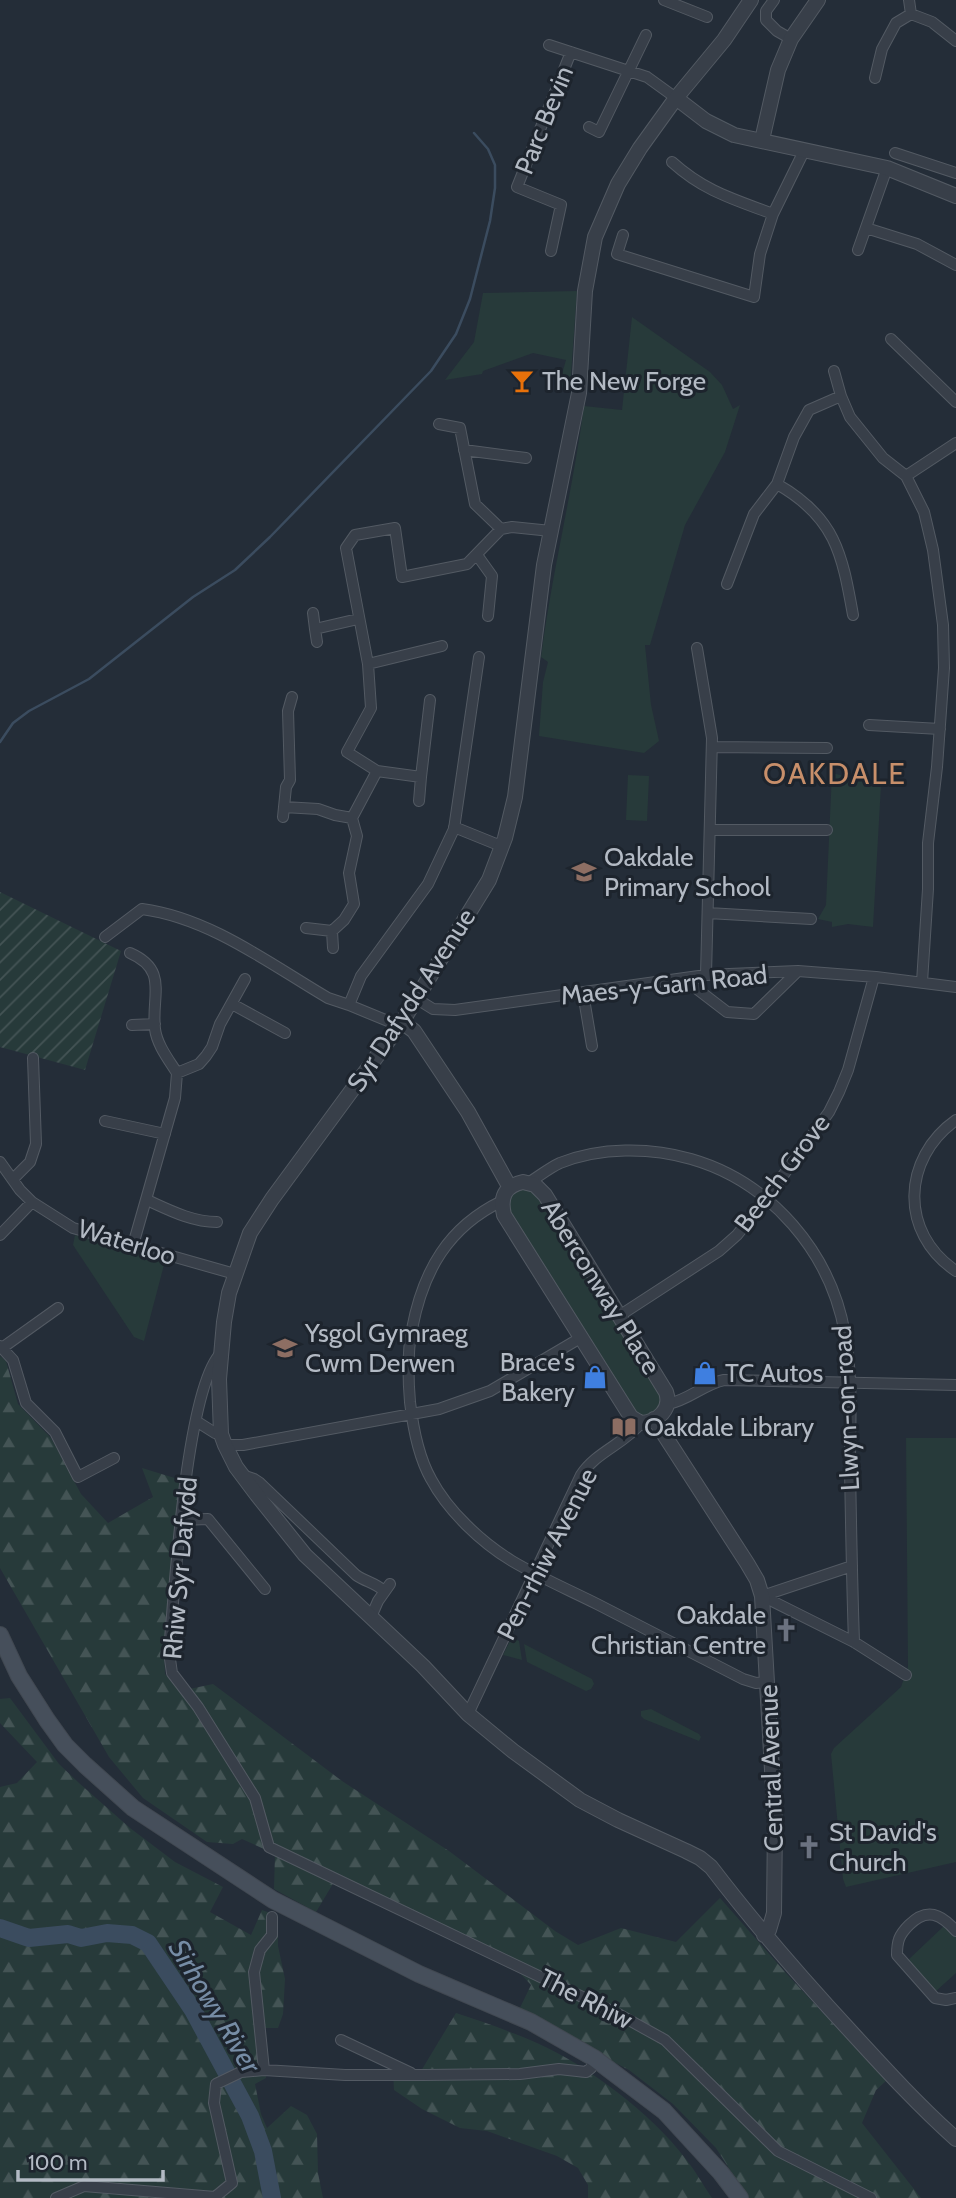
<svg xmlns="http://www.w3.org/2000/svg" width="956" height="2198" font-family="Cabin,sans-serif">
	<defs>
		<pattern id="forest-firs" width="22" height="20" patternUnits="userSpaceOnUse" patternTransform="scale(1.75)"><rect width="22" height="20" fill="#273a3a"/><path d="M5 1l3.5 6h-7zM16 11l3.5 6h-7z" fill="#445455"/></pattern>
		<pattern id="garden-furrows" width="10" height="10" patternUnits="userSpaceOnUse" patternTransform="scale(1.75)"><rect width="10" height="10" fill="#273a3a"/><path d="M-1 1l2-2M0 10L10 0M9 11l2-2" fill="none" stroke="#445455"/></pattern>
	</defs>
	<rect width="100%" height="100%" fill="#242d38"/>
	<path fill="#273a3a" d="M577 291 570 389 561 387 560 392 557 391 566 360 533 353 483 371 482 374 445 380 474 342 483 293Z
		M632 317 710 372 722 385 733 409 740 405 725 452 685 525 650 645H645L651 705 659 741 644 753 539 736 543 682 548 662 541 657C552 572 573 490 584 406L622 410Z
		M832 773 881 785 873 927 848 924 832 927V922L818 919 826 905Z
		M628 775 649 776 647 821 626 820Z
		M523 1188 534 1191 661 1393V1406L650 1417 637 1415 509 1212C509 1195 508 1195 523 1188Z
		M75 1235 165 1261 144 1341 134 1337 73 1245Z
		M906 1438H956V1862L846 1887 843 1879 831 1754 834 1748 901 1687 908 1667Z
		M512 1637 519 1641 522 1660 503 1655Z
		M524 1644 592 1679 594 1684 591 1689 586 1691 527 1662Z
		M651 1709 699 1734 701 1737 699 1741 644 1719 641 1716V1711Z
		M945 1925 956 1937V1973L935 1992 907 1961Z"/>
	<path fill="url(#forest-firs)" d="M0 1356 6 1361 18 1404 51 1438 81 1494 108 1523 153 1497 142 1468 181 1480 164 1649 165 1674 180 1691 213 1684 342 1781 449 1851 555 1931 578 1945 621 1928 676 1942 720 1898 785 1972 886 2081 876 2090 862 2123 921 2198H748L716 2148 673 2104 629 2070 518 2012 531 1985 517 1970 334 1882 316 1912 274 1889 275 1854 242 1839 233 1844 207 1842 143 1798 109 1757 0 1568Z
		M10 1698 59 1764 79 1783 130 1828 175 1862 223 1887 210 1912 251 1935 262 1910 278 1916V1946L285 1979 283 2014 278 2028H264L266 2078 255 2084 261 2114 267 2128 291 2106 307 2115 317 2134 318 2173 323 2198H0V1787L17 1783 37 1762 0 1723V1699Z
		M456 2013C483 2022 510 2031 537 2043 587 2065 652 2114 685 2158 695 2170 703 2185 712 2198H588V2185L578 2168 557 2156 487 2131 460 2128 422 2109 394 2090 393 2071H421Z"/>
	<path fill="url(#garden-furrows)" d="M0 892 121 951 85 1070 0 1047Z"/>
	<g fill="none" stroke-linecap="round" stroke-linejoin="round">
		<path stroke="#3b4c5f" stroke-width="2.5" d="M0 742 13 723 29 711 89 679 193 597 235 570 270 537 431 371 456 334 470 299 490 221 495 188V165L488 149 474 133"/>
		<path stroke="#3b4c5f" stroke-width="18" d="M0 1928 29 1938 68 1934 81 1938 107 1933 132 1935 148 1943 193 2010 250 2116 263 2151 272 2198"/>
		<g stroke="#535a63" stroke-width="12">
			<path id="minor" d="M664 0 707 17
				M774 0 766 11V20L777 31 791 39
				M909 0 911 14
				M549 45 647 77 676 98
				M875 78 882 49 896 23 911 14 932 22 956 41
				M589 127 599 132 646 35
				M895 153 956 173
				M672 162C704 191 733 199 773 214
				M866 228 917 244 956 265
				M623 235 617 254 754 297 760 254 773 214 805 149
				M858 250 887 168
				M551 251 561 205 517 187 571 52
				M891 339 956 402
				M834 371 841 396 850 417 883 458 906 476 924 512 933 550 943 625 944 668 937 767 928 843V889L922 982
				M439 424 460 428 475 504 501 529
				M464 450 526 458
				M906 476 956 443
				M777 484C835 517 842 553 853 615
				M477 555 492 576 488 616
				M727 584 754 514 777 484 794 437 809 410 841 396
				M313 613 315 629
				M317 642 315 629 358 619
				M697 648 712 738 706 975
				M368 664 442 646
				M869 725 940 729
				M712 747 827 748
				M377 771 421 777 430 700
				M419 801 421 777
				M284 807 286 787 290 780 288 711 292 697
				M283 817 284 807 318 809 335 815 352 818
				M352 818 377 771 347 752 371 708 368 664 346 548 355 535 395 528 402 577 467 564 501 529 512 527 551 531
				M454 827 501 846
				M711 830H827
				M708 913 811 919
				M306 928 332 931 344 920 354 904 349 873 357 836 352 818
				M332 931 333 948
				M105 937 142 909C210 918 270 964 328 998L349 1005 400 1026
				M130 953C169 970 151 996 155 1029 157 1045 169 1060 177 1073
				M684 979 727 1012 754 1014 798 971
				M583 993 592 1046
				M417 999 433 1009 455 1010 706 975 798 971 876 977 956 987
				M232 1004 285 1033
				M349 1005 361 976 428 884 454 829 479 657
				M132 1025 155 1024
				M956 1120C902 1158 899 1233 956 1271
				M105 1121 165 1134
				M0 1162 20 1190 32 1202 73 1228 235 1274
				M13 1179 30 1162 36 1144 33 1058
				M528 1183C538 1177 549 1168 560 1163 600 1147 650 1147 691 1159 771 1182 831 1253 845 1334 853 1377 850 1423 850 1467 851 1525 852 1584 854 1642
				M147 1200C169 1210 192 1222 217 1222
				M502 1201C448 1227 423 1271 412 1329 407 1353 408 1378 410 1402 413 1428 418 1456 431 1479 448 1511 481 1542 512 1561 539 1577 569 1590 597 1604 646 1629 694 1654 743 1679L756 1683 767 1682
				M0 1235 32 1202
				M133 1245 175 1098 177 1073 199 1064 206 1056 212 1047 220 1024 245 979
				M619 1316 719 1251 737 1235 766 1199 829 1112 839 1092 848 1070 874 977
				M0 1346 13 1360 26 1403 55 1432 78 1477 114 1458
				M2 1348 58 1308
				M221 1353C186 1387 174 1596 169 1652L172 1673 198 1707 255 1798 269 1847 620 2015 665 2040 778 2151 871 2198
				M668 1404C689 1400 704 1384 724 1380L956 1385
				M196 1421 215 1433 221 1434
				M225 1445H243L439 1409 490 1391 582 1337
				M242 1475 254 1479 260 1483 356 1575C366 1582 376 1583 384 1591
				M181 1520 208 1519 265 1589
				M852 1566 762 1596 854 1642 906 1675
				M371 1617 378 1601 390 1584
				M468 1714 581 1475C596 1452 624 1444 641 1423
				M956 1931C941 1914 927 1907 909 1925 899 1935 897 1941 897 1955L935 1998 946 2000 956 1998
				M341 2040 411 2073
				M264 2070 254 1972 260 1950 272 1935V1917
				M56 2198 84 2186 215 2197 232 2183 214 2103 216 2084 241 2072 264 2070 345 2075H425L520 2074 559 2069 586 2072 591 2068 594 2058"/>
		</g>
		<g stroke="#535a63" stroke-width="16">
			<path id="tertiary" d="M751 0 724 40 676 98 640 148 618 184 595 237 585 291 579 393 544 565 515 797 505 838 489 880 402 1022 272 1199 250 1233 229 1293 224 1322 219 1379 221 1434 225 1445 236 1467 257 1495 305 1555 423 1666 468 1714 513 1751 580 1800 618 1820 686 1851 700 1858 711 1867C756 1926 804 1981 854 2035 887 2071 920 2107 956 2139
				M676 98 706 121 734 135 887 168 956 196
				M762 140 778 70 791 39 818 0
				M402 1022 414 1031 468 1112 509 1186
				M523 1182 535 1185 545 1195 666 1392C672 1409 658 1422 641 1423L631 1417 504 1215C500 1198 504 1186 523 1182Z
				M654 1419 747 1563 757 1580 762 1596 775 1822 774 1913 769 1930 764 1935"/>
		</g>
		<g stroke="#414851" stroke-width="18">
			<path id="secondary" d="M0 1635 19 1676 47 1720 65 1745 85 1765 133 1808 273 1900 419 1974 531 2022 594 2058 664 2111 721 2173 740 2198"/>
		</g>
		<use href="#minor" stroke="#383f49" stroke-width="10"/>
		<use href="#tertiary" stroke="#383f49" stroke-width="14"/>
		<use href="#secondary" stroke="#464f5b" stroke-width="16"/>
	</g>
	<defs>
		<g id="bar-bare" transform="scale(1.89)"><path d="M-6-5H6L.8 .8V4.5H3.5V6h-7V4.5H-.8V.8Z" fill="#e8710a" stroke="#1d242d" stroke-width="2.5" paint-order="stroke"/></g>
		<g id="school-bare" transform="scale(1.89)"><path d="M0-5L7-2L0 1L-7-2ZM-4 1L0 2.5L4 1V4Q0 6-4 4Z" fill="#8d6e63" stroke="#1d242d" stroke-width="2.5" paint-order="stroke"/></g>
		<g id="shop-bare" transform="scale(1.89)"><path d="M-5-2.5h2.3a2.7 3.5 0 0 1 5.4 0H5L5.5 6h-11ZM-1.5-2.5h3a1.5 2.3 0 0 0-3 0Z" fill="#3f7fe0" stroke="#1d242d" stroke-width="2.5" paint-order="stroke"/></g>
		<g id="library-bare" transform="scale(1.89)"><path d="M-6-4Q-3-5.5-.7-3.5V5Q-3 3-6 4ZM6-4Q3-5.5 .7-3.5V5Q3 3 6 4Z" fill="#8d6e63" stroke="#1d242d" stroke-width="2.5" paint-order="stroke"/></g>
		<g id="church-bare" transform="scale(1.89)"><path d="M-1.2-6h2.4v3.5h3.3v2.4h-3.3V6h-2.4V-.1h-3.3v-2.4h3.3Z" fill="#6b7280" stroke="#1d242d" stroke-width="2.5" paint-order="stroke"/></g>
	</defs>
	<g fill-rule="evenodd">
		<use href="#bar-bare" x="522" y="381"/>
		<use href="#school-bare" x="584" y="872"/>
		<use href="#school-bare" x="285" y="1348"/>
		<use href="#shop-bare" x="705" y="1373"/>
		<use href="#shop-bare" x="595" y="1377"/>
		<use href="#library-bare" x="624" y="1427"/>
		<use href="#church-bare" x="786" y="1630"/>
		<use href="#church-bare" x="809" y="1847"/>
	</g>
	<g text-anchor="middle" dominant-baseline="central" stroke-width="6" stroke-linejoin="round" paint-order="stroke">
		<g font-size="26" fill="#b3bac4" stroke="#1d242d">
			<text transform="translate(544 120) rotate(-68)">Parc Bevin</text>
			<text transform="translate(664 985) rotate(-6)">Maes-y-Garn Road</text>
			<text transform="translate(411 1000) rotate(-57)">Syr Dafydd Avenue</text>
			<text transform="translate(782 1173) rotate(-53)">Beech Grove</text>
			<text transform="translate(127 1242) rotate(17)">Waterloo</text>
			<text transform="translate(601 1287) rotate(58)">Aberconway Place</text>
			<text transform="translate(846 1408) rotate(-93)">Llwyn-on-road</text>
			<text transform="translate(547 1554) rotate(-63)">Pen-rhiw Avenue</text>
			<text transform="translate(180 1568) rotate(-85)">Rhiw Syr Dafydd</text>
			<text transform="translate(771 1768) rotate(-92)">Central Avenue</text>
			<text transform="translate(586 1999) rotate(27)">The Rhiw</text>
		</g>
		<g font-size="26" fill="#b3bac4" stroke="#1d242d" text-anchor="start">
			<text x="542" y="381">The New Forge</text>
			<text x="604" y="857">Oakdale<tspan x="604" dy="30">Primary School</tspan></text>
			<text x="305" y="1333">Ysgol Gymraeg<tspan x="305" dy="30">Cwm Derwen</tspan></text>
			<text x="575" y="1362" text-anchor="end">Brace's<tspan x="575" dy="30">Bakery</tspan></text>
			<text x="725" y="1373">TC Autos</text>
			<text x="644" y="1427">Oakdale Library</text>
			<text x="766" y="1615" text-anchor="end">Oakdale<tspan x="766" dy="30">Christian Centre</tspan></text>
			<text x="829" y="1832">St David's<tspan x="829" dy="30">Church</tspan></text>
		</g>
		<g font-size="28" font-style="italic" fill="#768ca5" stroke="#1d242d">
			<text transform="translate(215 2006) rotate(59)">Sirhowy River</text>
		</g>
		<g font-size="30" letter-spacing="2" fill="#c88f6a" stroke="#1d242d">
			<text x="835" y="773">OAKDALE</text>
		</g>
	</g>
	<path d="M18 2170v10h145v-10" fill="none" stroke="#b3bac4" stroke-width="3.5"/>
	<text x="28" y="2170" font-size="21" fill="#b3bac4" stroke="#1d242d" stroke-width="5" paint-order="stroke">100 m</text>
</svg>
